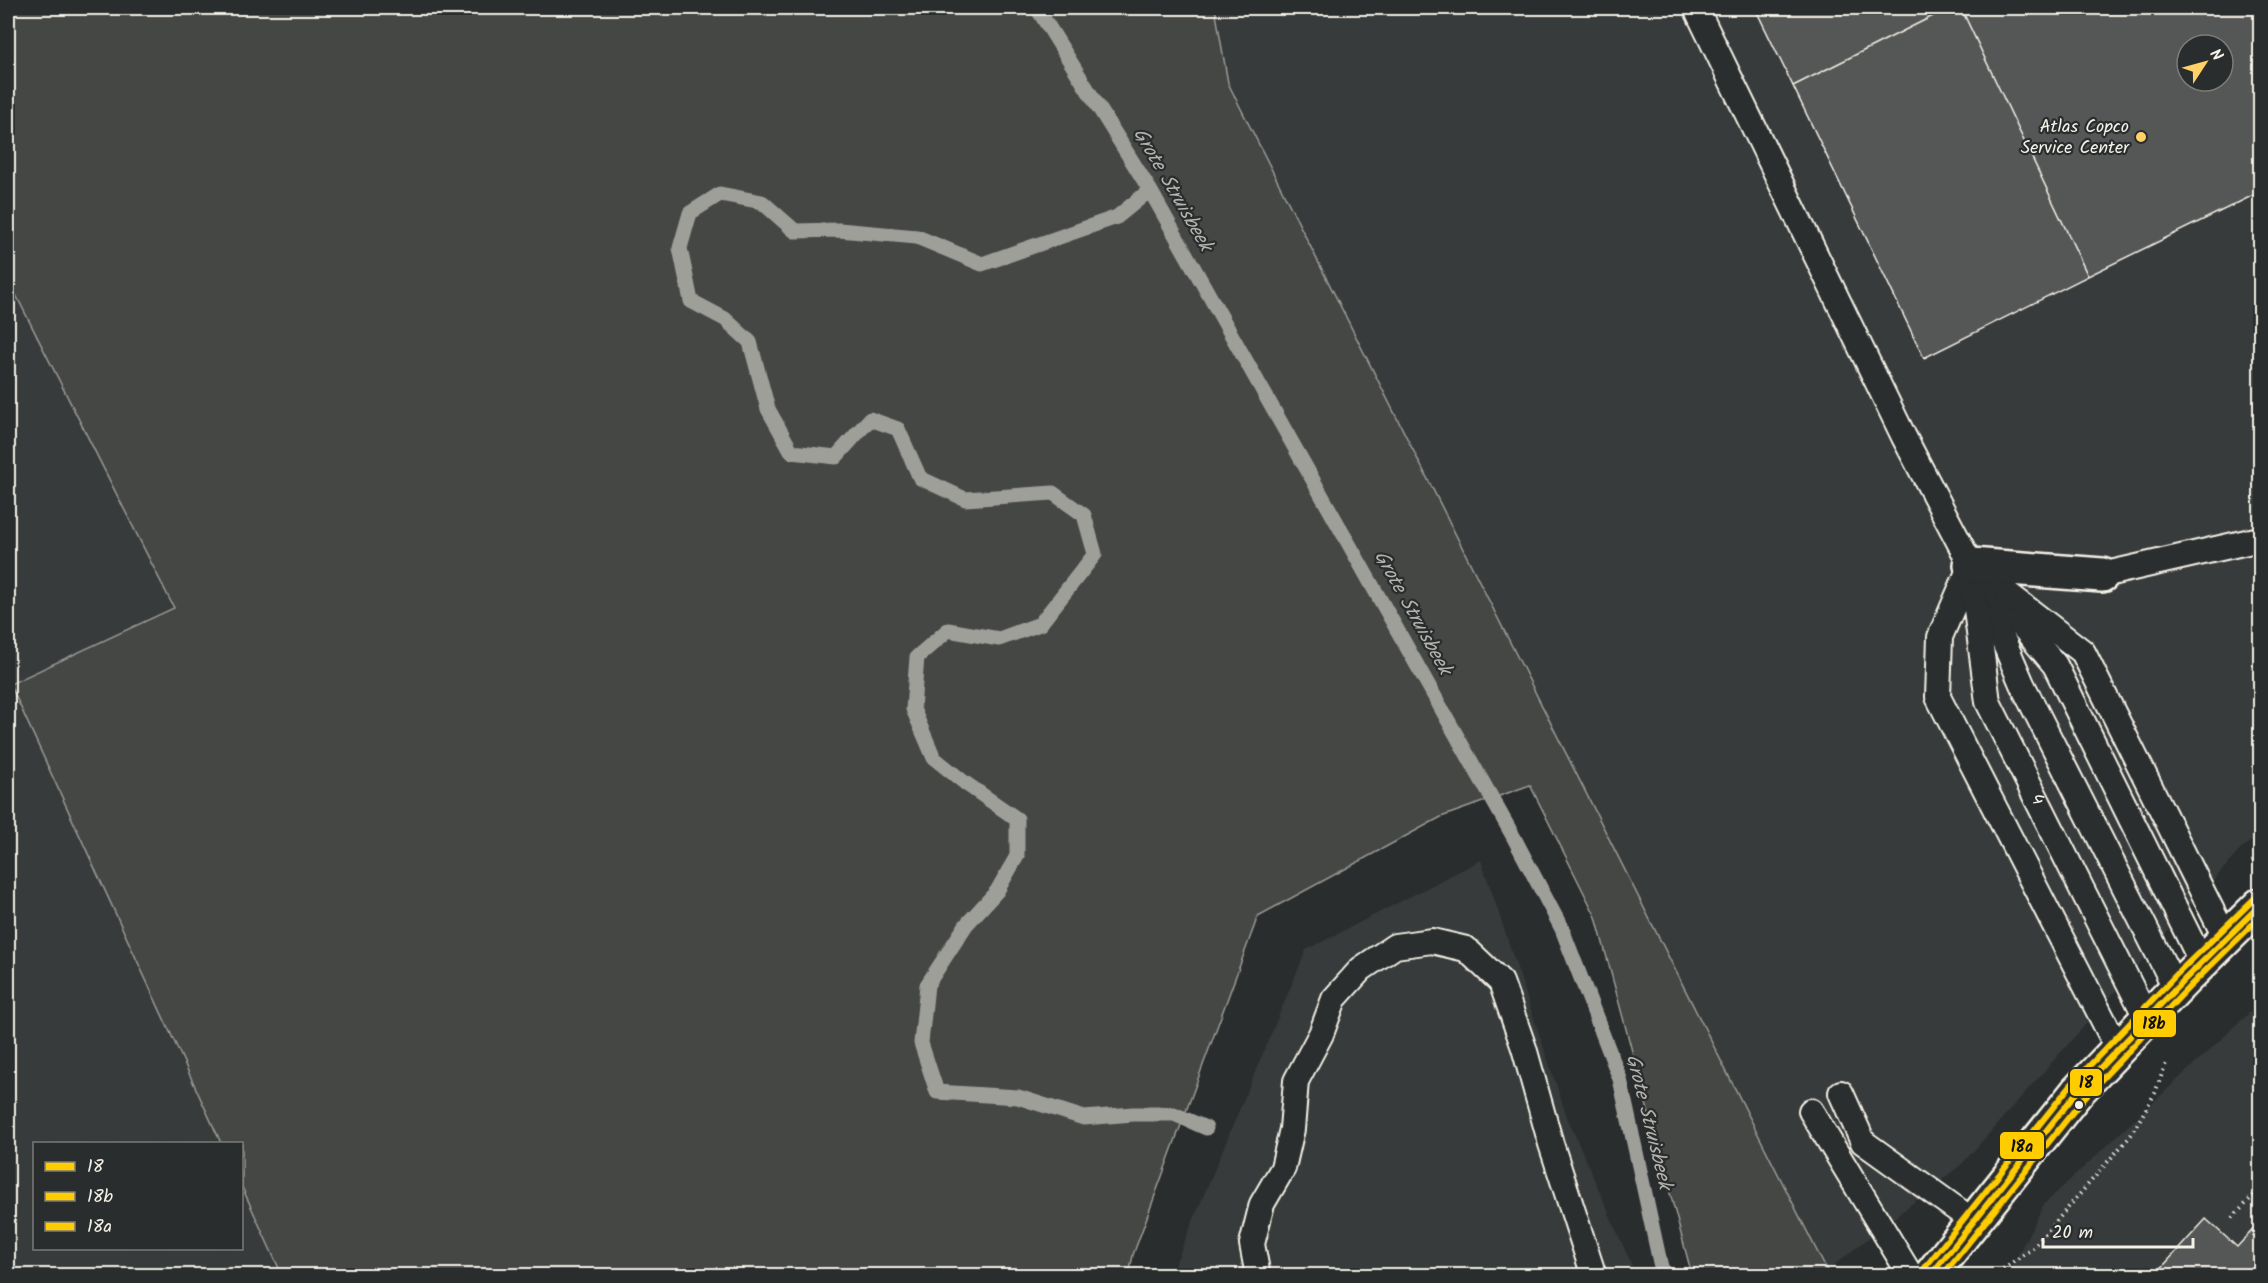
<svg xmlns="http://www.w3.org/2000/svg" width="2268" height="1283" font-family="Kalam,sans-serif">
	<rect width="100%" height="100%" fill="#2a2d2e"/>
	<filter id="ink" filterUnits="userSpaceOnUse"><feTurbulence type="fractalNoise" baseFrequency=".0167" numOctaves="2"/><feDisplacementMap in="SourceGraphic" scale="12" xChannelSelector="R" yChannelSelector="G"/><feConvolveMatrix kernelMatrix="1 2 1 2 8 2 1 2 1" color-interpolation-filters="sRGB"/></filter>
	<g filter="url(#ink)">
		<path fill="#373a3a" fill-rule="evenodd" d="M1215 8H2260V834L2242 848 1962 1164 1827 1271 1228 83ZM2187 45H2223V81H2187Z
			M8 279 174 608 10 684 221 1143 34 1144V1248H242V1187L282 1275H8Z
			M1481 860 1567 1117 1636 1275 1182 1276 1173 1269 1306 950Z
			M2260 1003V1275L2007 1276 2044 1204Z"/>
		<path fill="#444645" stroke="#9c9c96" stroke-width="1.5" d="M8 8H1215L1228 83 1827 1271 1824 1275H1692L1596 917 1530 785 1441 817 1258 916 1133 1255 1129 1275H282L242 1187V1144L221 1143 10 684 174 608 8 279Z"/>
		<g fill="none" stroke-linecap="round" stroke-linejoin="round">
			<path stroke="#9f9f9a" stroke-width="15" d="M1037 8 1150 190 1513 836 1562 929 1620 1079 1661 1267 1666 1276
				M1150 190 1117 217 982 264 917 237 839 230 795 231 762 202 720 194 690 213 680 248 691 301 725 319 750 342 768 409 792 452 836 457 870 419 898 429 920 478 965 499 1053 493 1084 515 1095 554 1040 624 999 639 948 630 917 657 913 709 934 758 965 783 1017 819V856L997 891 966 925 927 985 921 1043 937 1092 1018 1097 1084 1118 1133 1114H1174L1206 1128"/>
		</g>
		<path fill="#555756" stroke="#f4f1e8" stroke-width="1.5" fill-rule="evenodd" d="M1755 8H1949L1793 86Z
			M1949 8H1961L2088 276 1924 358 1793 86Z
			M1961 8H2260V192L2088 276ZM2187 45H2223V81H2187Z
			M2206 1219 2237 1247 2260 1222V1276H2154Z
			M11 1268 15 1276H8V1269Z"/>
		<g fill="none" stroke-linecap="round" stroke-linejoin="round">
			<g stroke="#f4f1e8" stroke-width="28">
				<g id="lane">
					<path d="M1696 8 1904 437 1971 565 2022 684 2176 989"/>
					<path d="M1971 565 1940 637 1938 697 2118 1049"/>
					<path d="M2102 575 2260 539"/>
					<path d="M1988 585 2055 665 2202 963"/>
					<path id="s1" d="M1974 594 1988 702 2147 1019"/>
					<path d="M2008 594 2083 652 2226 939"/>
					<path d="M1841 1093 1863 1142 1973 1221"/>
					<path d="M1811 1111 1911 1276"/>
					<path d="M1258 1276 1252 1244 1262 1204 1283 1168 1292 1129 1296 1081 1321 1034 1334 999 1361 969 1395 946 1432 941 1466 949 1501 982 1524 1048 1551 1144 1594 1276"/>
				</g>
			</g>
			<g stroke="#f4f1e8" stroke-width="38">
				<path id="street" d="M1971 565 2102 575"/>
			</g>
			<g stroke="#f4f1e8" stroke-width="38">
				<path id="secondary" d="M1930 1276 2077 1092 2184 980 2260 905"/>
			</g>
			<path stroke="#f4f1e8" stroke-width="4" stroke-dasharray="1.5 4.5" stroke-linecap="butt" d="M2252 862 2260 855
				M2232 1218 2260 1189
				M1993 1276 2033 1248 2131 1135 2155 1093 2166 1063"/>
			<use href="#lane" stroke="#2a2d2e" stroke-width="24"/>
			<use href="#street" stroke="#2a2d2e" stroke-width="33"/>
			<use href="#secondary" stroke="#2a2d2e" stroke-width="33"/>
			<g stroke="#2a2d2e" stroke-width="10">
				<path id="bus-1" d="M1930 1276 2077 1092 2184 980 2260 905"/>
			</g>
			<g stroke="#2a2d2e" stroke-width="10">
				<path id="bus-2" d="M1942 1276 2084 1098 2190 986 2260 917"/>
			</g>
			<g stroke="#2a2d2e" stroke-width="10">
				<path id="bus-3" d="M1923 1270 2070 1086 2177 974 2254 899"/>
			</g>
			<use href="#bus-1" stroke="#fc0" stroke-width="6"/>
			<use href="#bus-2" stroke="#fc0" stroke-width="6"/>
			<use href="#bus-3" stroke="#fc0" stroke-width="6"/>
		</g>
	</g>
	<circle fill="#ffd166" stroke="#2a2d2e" stroke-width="2" cx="2141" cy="137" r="6"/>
	<circle fill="#f4f1e8" stroke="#2a2d2e" stroke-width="2" cx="2079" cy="1105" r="5"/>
	<g text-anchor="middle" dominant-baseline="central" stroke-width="4.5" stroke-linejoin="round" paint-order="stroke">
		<g font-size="18" fill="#f4f1e8" stroke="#2a2d2e" text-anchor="end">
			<text x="2129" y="127">Atlas Copco<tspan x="2129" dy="21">Service Center</tspan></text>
		</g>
		<g font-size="18" fill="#f4f1e8" stroke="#2a2d2e">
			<text stroke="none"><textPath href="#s1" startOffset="218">4</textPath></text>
		</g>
		<g font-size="20" font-style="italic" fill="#b5b3ae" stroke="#2a2d2e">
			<text transform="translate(1172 190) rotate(60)">Grote Struisbeek</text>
			<text transform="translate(1412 613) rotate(61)">Grote Struisbeek</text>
			<text transform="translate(1648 1122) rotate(76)">Grote Struisbeek</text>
		</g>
	</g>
	<g stroke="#2a2d2e" stroke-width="2">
		<rect x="2132" y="1009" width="45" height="29" rx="6" fill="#fc0"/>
		<rect x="2069" y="1068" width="34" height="29" rx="6" fill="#fc0"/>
		<rect x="1999" y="1131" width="46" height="29" rx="6" fill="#fc0"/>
	</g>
	<g font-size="16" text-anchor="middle" font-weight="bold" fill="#111">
		<text x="2154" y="1029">18b</text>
		<text x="2086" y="1088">18</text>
		<text x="2022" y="1152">18a</text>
	</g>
	<rect width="2268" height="1283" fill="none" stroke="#2a2d2e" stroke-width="30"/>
	<rect x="15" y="15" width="2238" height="1253" fill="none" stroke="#f4f1e8" stroke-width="2" filter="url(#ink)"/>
	<rect x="33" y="1142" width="210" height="108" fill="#2a2d2e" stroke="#7b7b78" stroke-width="1.5"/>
	<rect x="45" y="1162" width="30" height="9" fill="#ffcc00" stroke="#7b7b78" stroke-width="1.5"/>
	<text x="87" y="1172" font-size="18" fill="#f4f1e8">18</text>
	<rect x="45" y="1192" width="30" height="9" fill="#ffcc00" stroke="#7b7b78" stroke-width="1.5"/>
	<text x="87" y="1202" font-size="18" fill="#f4f1e8">18b</text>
	<rect x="45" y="1222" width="30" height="9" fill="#ffcc00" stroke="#7b7b78" stroke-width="1.5"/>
	<text x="87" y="1232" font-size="18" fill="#f4f1e8">18a</text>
	<g transform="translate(2205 63) rotate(54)"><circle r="28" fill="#2a2d2e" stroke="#7b7b78" stroke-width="1.5"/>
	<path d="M0-4.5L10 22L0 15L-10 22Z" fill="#ffd166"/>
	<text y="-9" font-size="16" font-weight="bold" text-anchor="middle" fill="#f4f1e8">N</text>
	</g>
	<path d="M2043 1238v9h150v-9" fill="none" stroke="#f4f1e8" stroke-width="3"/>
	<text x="2052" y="1238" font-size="18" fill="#f4f1e8" stroke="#2a2d2e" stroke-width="4.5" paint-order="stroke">20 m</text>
</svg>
